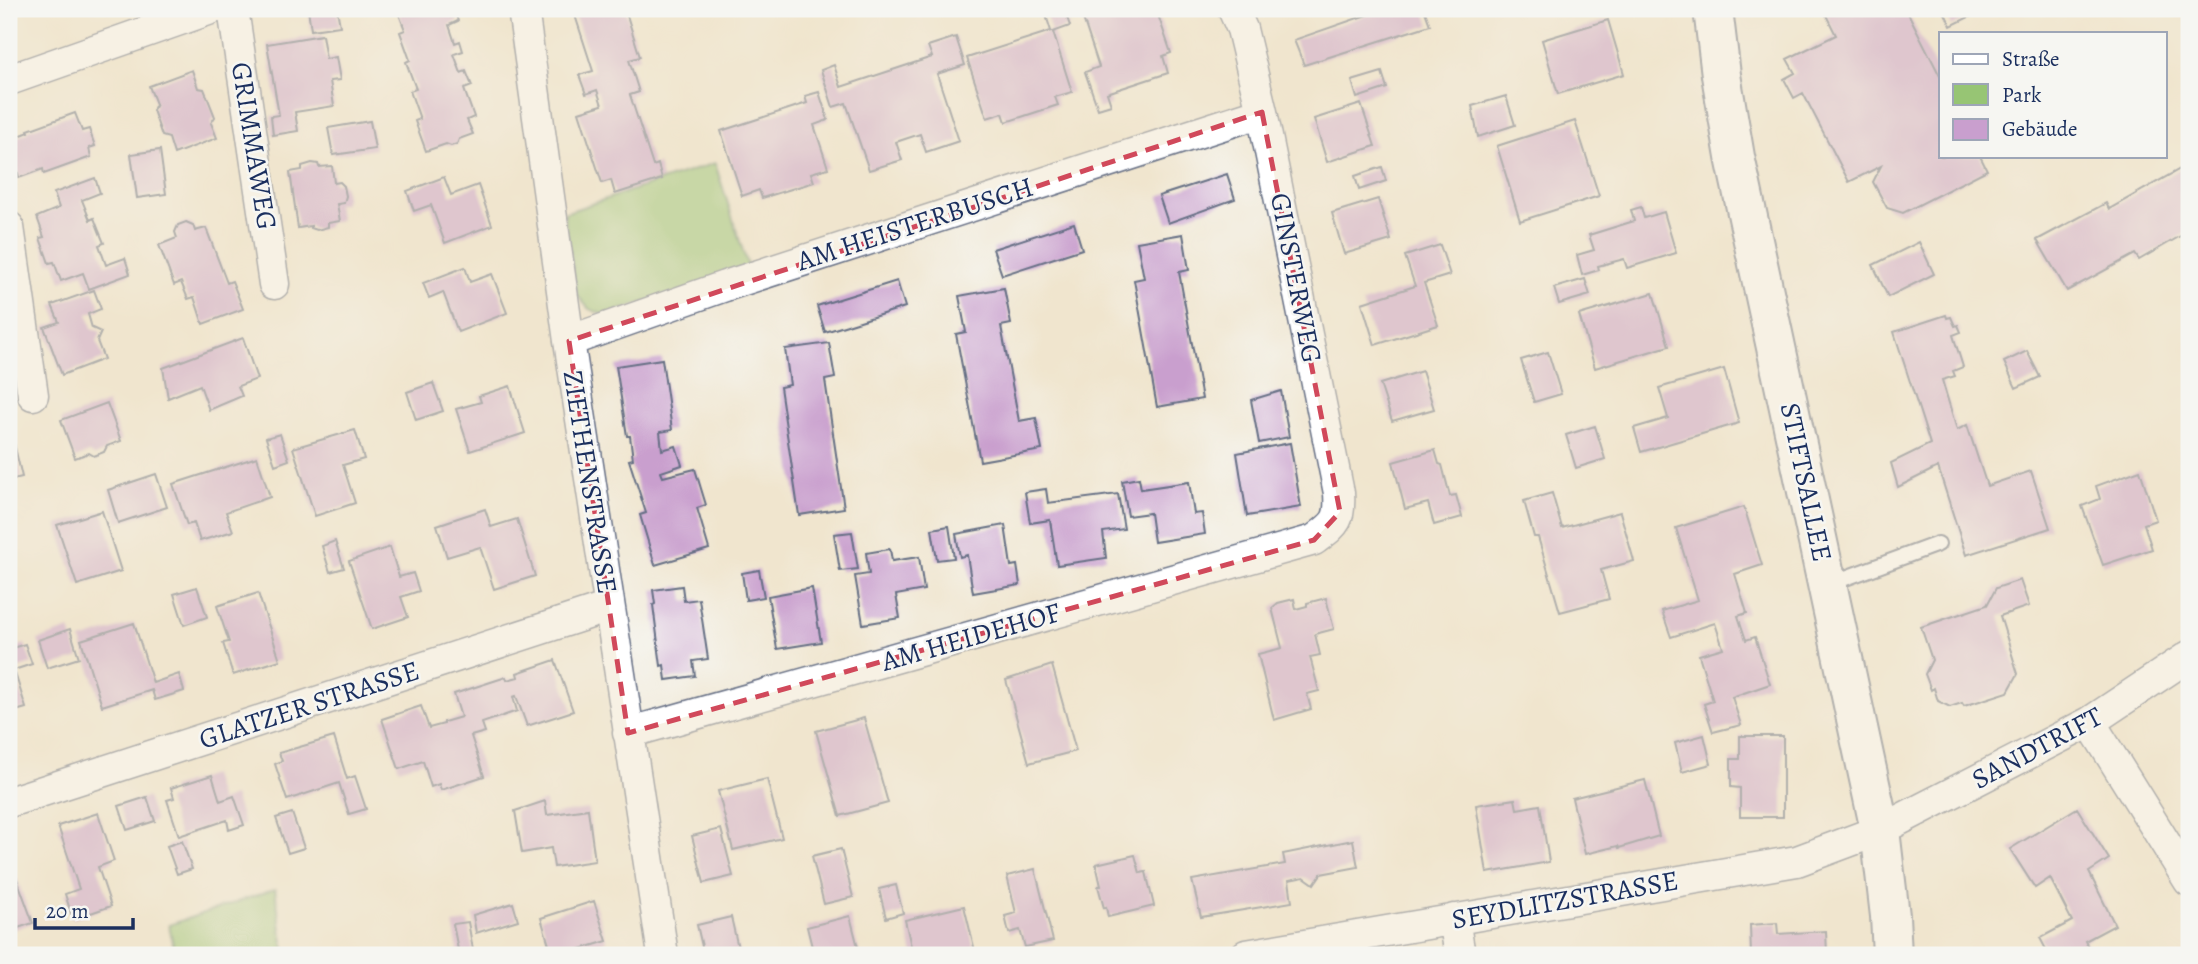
<svg xmlns="http://www.w3.org/2000/svg" width="2198" height="964" font-family="Alegreya,serif">
	<rect width="100%" height="100%" fill="#f6f6f2"/>
	<filter id="ink" filterUnits="userSpaceOnUse"><feTurbulence type="fractalNoise" baseFrequency=".0143" numOctaves="2"/><feDisplacementMap in="SourceGraphic" scale="14" xChannelSelector="R" yChannelSelector="G"/><feConvolveMatrix kernelMatrix="1 2 1 2 8 2 1 2 1" color-interpolation-filters="sRGB"/></filter>
	<filter id="wash" filterUnits="userSpaceOnUse"><feTurbulence type="fractalNoise" baseFrequency=".00686" numOctaves="4" result="noise"/><feDisplacementMap in="SourceGraphic" scale="28" xChannelSelector="R" yChannelSelector="G"/><feGaussianBlur stdDeviation="1.57" result="paint"/><feColorMatrix in="noise" values="0 0 0 0 0 0 0 0 0 0 0 0 0 0 0 0 0 1.4 0 .05"/><feComposite in="paint" operator="in"/></filter>
	<g filter="url(#wash)">
		<rect width="100%" height="100%" fill="#f0e5ce"/>
		<path fill="#97c574" stroke="#597a69" stroke-width="2" d="M715 163 749 270 604 315 589 309 577 295 564 213Z
			M275 889 285 955H175L169 925Z"/>
		<g id="blocks">
			<path fill="#c99fce" d="M308 9H337L340 26 311 30Z
				M397 9H458L459 11 455 13 458 21 449 25 455 43 460 41 463 51 454 54 461 73 466 71 472 86 464 89 474 117 467 120 473 134 459 139 457 144 451 146 446 144 426 151 415 121 420 119 410 91 416 89 406 62 410 60 400 32 405 30Z
				M573 9H625L640 57 629 60 639 92 630 95 653 166 658 164 662 179 615 194 611 180 602 183 579 112 602 105 597 90 586 94 579 75 593 71Z
				M1044 9H1074L1065 12 1070 26 1053 32 1072 92 1055 97 1058 105 1006 122 1003 113 987 118 967 58 1051 31Z
				M1080 9H1156L1171 53 1163 56 1168 73 1107 93 1111 105 1098 109 1085 72 1099 67Z
				M1384 9H1424L1430 25 1304 65 1294 40Z
				M1823 9H1906L1941 78V156H1980L1987 170 1903 213 1887 208 1873 182 1881 166 1849 182 1803 93 1794 98 1784 79 1795 73 1787 59 1836 35Z
				M1943 9H1985L1951 26Z
				M1608 20 1624 74 1558 94 1542 40Z
				M322 35 326 59 336 57 340 80 330 81 334 106 295 112 298 131 273 135 271 116 279 115 267 44Z
				M956 37 965 65 937 74 959 141 926 152 920 134 896 142 902 160 869 170 846 103 833 107 821 70 834 65 841 87 932 57 928 46Z
				M192 70 198 88 204 89 215 117 211 123 217 138 174 154 169 138 162 136 153 110 156 104 149 86Z
				M1382 72 1387 88 1357 98 1352 81Z
				M819 92 828 120 814 125 828 168 811 173 814 182 762 198 759 190 742 196 721 131 807 103 805 96Z
				M1506 96 1515 125 1478 137 1472 106Z
				M1361 104 1375 146 1327 162 1314 119Z
				M75 113 82 131 89 129 95 146 89 148 91 157 44 174 43 169 19 178 18 173 9 165V140L29 132 28 130Z
				M370 121 375 149 333 155 328 128Z
				M1575 121 1599 196 1520 221 1497 146Z
				M160 150 166 194 137 198 131 154Z
				M312 163 318 164 319 167 332 166 334 183 340 182 344 186 346 196 344 203 337 204 340 221 328 223V227L317 230 311 228V226L298 228 290 172 302 170V166Z
				M2189 164V231L2139 260 2135 254 2067 291 2037 240 2106 203 2109 209Z
				M1382 167 1386 181 1359 190 1355 176Z
				M1227 174 1235 199 1168 223 1159 196Z
				M444 177 451 195 478 185 492 225 445 243 431 205 414 211 407 191Z
				M95 178 100 193 82 200 90 220 94 218 99 231 104 243 99 245 106 265 125 258 130 274 89 289 83 273 61 281 54 262 49 263 40 238 44 237 37 217 59 208 54 193Z
				M1378 199 1391 240 1344 254 1332 213Z
				M1641 207 1644 218 1664 212 1676 253 1627 268 1624 259 1598 266 1599 270 1582 275 1577 255 1594 250 1589 235 1634 221 1631 210Z
				M186 222 193 225 195 231 206 228 227 283 232 281 243 309 203 324 194 297 188 299 181 282 174 285 159 245 177 238 175 232 178 225Z
				M1074 223 1082 249 1002 275 993 249Z
				M1183 234 1189 270 1179 272 1202 399 1157 407 1134 280 1144 278 1137 242Z
				M1919 242 1934 274 1888 297 1873 265Z
				M1440 245 1450 275 1424 283 1438 325 1375 345 1362 303 1415 286 1405 256Z
				M465 267 470 282 492 274 507 313 458 332 443 292 429 298 423 283Z
				M1585 279 1590 295 1559 304 1554 288Z
				M897 281 905 307 825 332 817 306Z
				M1004 288 1011 324 1001 326 1019 421 1036 418 1042 450 980 461 956 334 966 332 959 296Z
				M94 290 101 309 88 314 92 328 101 332 97 341 104 359 62 375 44 327 59 322 52 305Z
				M1653 293 1669 346 1595 368 1579 315Z
				M1946 315 1947 318 1951 317 1955 326 1958 325 1961 332 1953 335 1963 367 1953 371 1955 376 1942 380 1957 430 1967 425 1987 486 2031 471 2050 528 1966 555 1938 467 1898 487 1891 463 1930 444 1894 332Z
				M243 338 257 379 238 386 242 396 209 410 200 385 168 398 163 368Z
				M829 343 835 378 825 380 844 508 799 515 780 387 790 385 785 349Z
				M2027 351 2040 377 2016 388 2004 362Z
				M1548 352 1561 394 1534 402 1521 360Z
				M662 359 672 430 660 432 662 450 676 446 682 465 661 472 663 477 695 469 706 505 697 508 709 549 655 565 640 515 646 513 629 460 633 459 630 436H627L616 366Z
				M1724 369 1739 423 1641 452 1634 428 1668 418 1659 388Z
				M1422 371 1434 409 1392 421 1380 384Z
				M433 383 443 411 416 420 407 392Z
				M510 386 525 433 470 451 456 409 481 402 479 396Z
				M1281 391 1289 437 1259 443 1251 400Z
				M107 403 121 441 107 446 104 452 94 456 89 453 75 458 61 420Z
				M9 422 22 477 9 480Z
				M1595 426 1605 459 1576 468 1566 435Z
				M355 430 364 459 343 465 355 503 315 516 293 448Z
				M280 434 289 460 275 465 266 438Z
				M1290 443 1301 507 1247 516 1237 453Z
				M1435 450 1439 464 1442 465 1450 496 1456 495 1462 517 1434 525 1428 503 1405 509 1393 462Z
				M257 457 270 497 226 512 233 531 200 541 194 523 187 525 173 484Z
				M2140 470 2156 520 2144 524 2152 549 2103 565 2082 506 2100 499 2096 486Z
				M156 474 167 507 118 523 108 490Z
				M1139 478 1141 489 1189 482 1194 514 1202 513 1205 534 1154 542 1150 513 1128 516 1122 481Z
				M1046 489 1048 503 1118 494 1124 529 1103 532 1106 558 1057 565 1050 520 1030 523 1025 492Z
				M1552 493 1562 528 1620 512 1634 561 1601 570 1609 599 1560 612 1538 537H1534L1524 501Z
				M1744 507 1762 565 1735 574 1747 613 1738 616 1746 640 1755 637 1770 684 1732 697 1741 725 1713 732 1704 704 1713 701 1699 655 1723 648 1715 623 1671 637 1662 611 1698 600 1676 528Z
				M485 509 491 527 517 519 535 576 494 589 480 547 447 557 437 525Z
				M102 511 121 571 77 585 57 525Z
				M1005 525 1011 566 1017 565 1020 585 973 593 967 555 960 557 956 534Z
				M949 526 954 558 937 560 932 529Z
				M852 532 858 569 840 571 834 534Z
				M335 541 344 568 330 572 322 546Z
				M390 547 399 577 413 573 419 591 401 597 408 617 372 629 349 561Z
				M890 549 892 561 919 557 924 590 896 595 900 618 863 624 855 576 869 574 866 553Z
				M759 570 764 597 746 600 742 573Z
				M2020 580 2029 606 2000 616 2018 674 2008 692 1964 706 1962 703 1950 707 1938 701 1934 688 1931 690 1925 674 1932 660 1921 627 1987 605 1996 588Z
				M682 586 684 601 699 599 708 659 693 661 695 676 666 680 664 665 661 666 653 605 655 604 653 590Z
				M197 587 207 617 184 625 174 594Z
				M812 588 821 642 777 649 768 596Z
				M258 593 280 660 233 675 223 643 229 642 217 606Z
				M1326 598 1334 629 1315 634 1320 655 1310 657 1319 691 1307 694 1311 709 1274 720 1258 654 1282 648 1272 608 1278 603 1294 599 1296 609 1307 606V603Z
				M134 623 153 683 179 674 184 691 155 700 152 690 102 706 81 640Z
				M70 629 79 658 47 668 38 640Z
				M25 644 32 664 14 670 26 708 9 713V649Z
				M555 660 573 711 527 726 516 696 513 697 517 711 482 723 485 732 471 736 484 776 441 790 439 784 431 787 423 761 399 769 382 719 421 706 429 728 444 724V722L461 717 454 694 506 677 507 680 518 677 517 673Z
				M1052 665 1076 751 1029 763 1006 680Z
				M864 718 888 803 840 816 816 731Z
				M1704 735 1711 764 1682 772 1675 743Z
				M1740 736H1783V817H1740V788L1731 787V759H1740Z
				M334 737 347 779 355 776 366 809 349 814 339 783 287 800 275 764 282 761 279 753Z
				M212 775 220 801 234 796 244 825 229 830 227 820 179 836 167 800 174 798 171 788Z
				M767 779 782 838 733 850 718 791Z
				M1645 780 1659 836 1619 848 1618 846 1585 854 1572 798Z
				M147 797 155 821 127 830 119 806Z
				M1515 799 1517 809 1540 805 1549 862 1487 873 1476 805Z
				M545 801 547 815 588 809 595 861 554 867 551 848 522 853 515 811Z
				M2077 808 2109 859 2089 872 2115 925 2085 941 2092 955H2049L2040 938 2072 921 2050 878 2035 888 2010 849Z
				M98 813 114 861 98 867 111 906 73 919 65 894 79 889 58 826Z
				M292 813 304 848 288 853 276 818Z
				M721 829 733 876 704 883 692 836Z
				M1353 840 1358 867 1321 874 1314 884 1304 877 1289 880 1292 902 1201 917 1192 880 1285 864 1283 854Z
				M182 841 192 869 177 874 167 846Z
				M841 849 853 897 824 904 812 856Z
				M1135 855 1140 873 1146 872 1154 906 1108 917 1106 907 1104 908 1098 886H1101L1096 864Z
				M9 857 33 923 9 931Z
				M1035 869 1053 941 1025 947 1020 930 1009 933 1005 916 1016 913 1007 876Z
				M896 885 903 913 886 918 879 889Z
				M594 901 607 941 561 955H552L541 918Z
				M513 903 518 920 476 933 473 915Z
				M964 906 975 951 958 955H913L905 920Z
				M850 916 860 955H814L807 927Z
				M731 917 739 952 724 955H704L697 925Z
				M468 922 474 955H459L453 924Z
				M1777 923 1778 934 1826 931 1827 955H1751L1750 925Z"/>
		</g>
	</g>
	<g filter="url(#ink)">
		<use href="#blocks" fill-opacity="0" stroke="#666f85" stroke-width="2"/>
		<g fill="none" stroke-linecap="round" stroke-linejoin="round">
			<g stroke="#666f85" stroke-width="18">
				<path id="service" d="M1829 584 1938 544"/>
			</g>
			<g stroke="#666f85" stroke-width="33">
				<path id="minor" d="M233 9 274 284
					M523 9 569 341 663 955
					M9 80 211 9
					M9 227 33 395
					M569 341 725 286 1262 112
					M2090 722 2189 881
					M628 733 1314 540C1335 524 1341 522 1339 493L1262 112 1242 29 1233 9
					M9 802 609 607
					M1454 919 1460 955
					M1246 955 1797 861 1880 830 2090 722 2189 656"/>
			</g>
			<g stroke="#666f85" stroke-width="42">
				<path id="secondary" d="M1713 9 1721 75 1735 157 1880 830 1890 916 1892 955"/>
			</g>
			<use href="#service" stroke="#fff" stroke-width="14"/>
			<use href="#minor" stroke="#fff" stroke-width="30"/>
			<use href="#secondary" stroke="#fff" stroke-width="38"/>
		</g>
	</g>
	<path d="M0 0H2198V964H0ZM1262 112 1340 512 1314 540 628 733 569 341Z" fill="#f0e5ce" fill-opacity=".55" fill-rule="evenodd"/>
	<path fill="none" stroke="#d1495b" stroke-width="5" stroke-dasharray="14 9" stroke-linejoin="round" d="M1262 112 1340 512 1314 540 628 733 569 341Z"/>
	<g text-anchor="middle" dominant-baseline="central" stroke-width="5" stroke-linejoin="round" paint-order="stroke">
		<g font-size="28" fill="#1b2f5e" stroke="#f6f6f2">
			<text transform="translate(254 146) rotate(81)">GRIMMAWEG</text>
			<text transform="translate(915 224) rotate(-18)">AM HEISTERBUSCH</text>
			<text transform="translate(1296 278) rotate(79)">GINSTERWEG</text>
			<text transform="translate(590 482) rotate(81)">ZIETHENSTRASSE</text>
			<text transform="translate(1806 482) rotate(78)">STIFTSALLEE</text>
			<text transform="translate(971 637) rotate(-16)">AM HEIDEHOF</text>
			<text transform="translate(309 705) rotate(-18)">GLATZER STRASSE</text>
			<text transform="translate(2037 748) rotate(-28)">SANDTRIFT</text>
			<text transform="translate(1565 900) rotate(-10)">SEYDLITZSTRASSE</text>
		</g>
	</g>
	<rect width="2198" height="964" fill="none" stroke="#f6f6f2" stroke-width="35"/>
	<rect x="1939" y="32" width="228" height="126" fill="#f6f6f2" stroke="#9ea6b7" stroke-width="2"/>
	<rect x="1953" y="54" width="35" height="10" fill="#ffffff" stroke="#9ea6b7" stroke-width="2"/>
	<text x="2002" y="66" font-size="21" fill="#1b2f5e">Straße</text>
	<rect x="1953" y="84" width="35" height="21" fill="#97c574" stroke="#9ea6b7" stroke-width="2"/>
	<text x="2002" y="102" font-size="21" fill="#1b2f5e">Park</text>
	<rect x="1953" y="119" width="35" height="21" fill="#c99fce" stroke="#9ea6b7" stroke-width="2"/>
	<text x="2002" y="136" font-size="21" fill="#1b2f5e">Gebäude</text>
	<path d="M35 918v10h98v-10" fill="none" stroke="#1b2f5e" stroke-width="3.5"/>
	<text x="46" y="918" font-size="21" fill="#1b2f5e" stroke="#f6f6f2" stroke-width="5" paint-order="stroke">20 m</text>
</svg>
